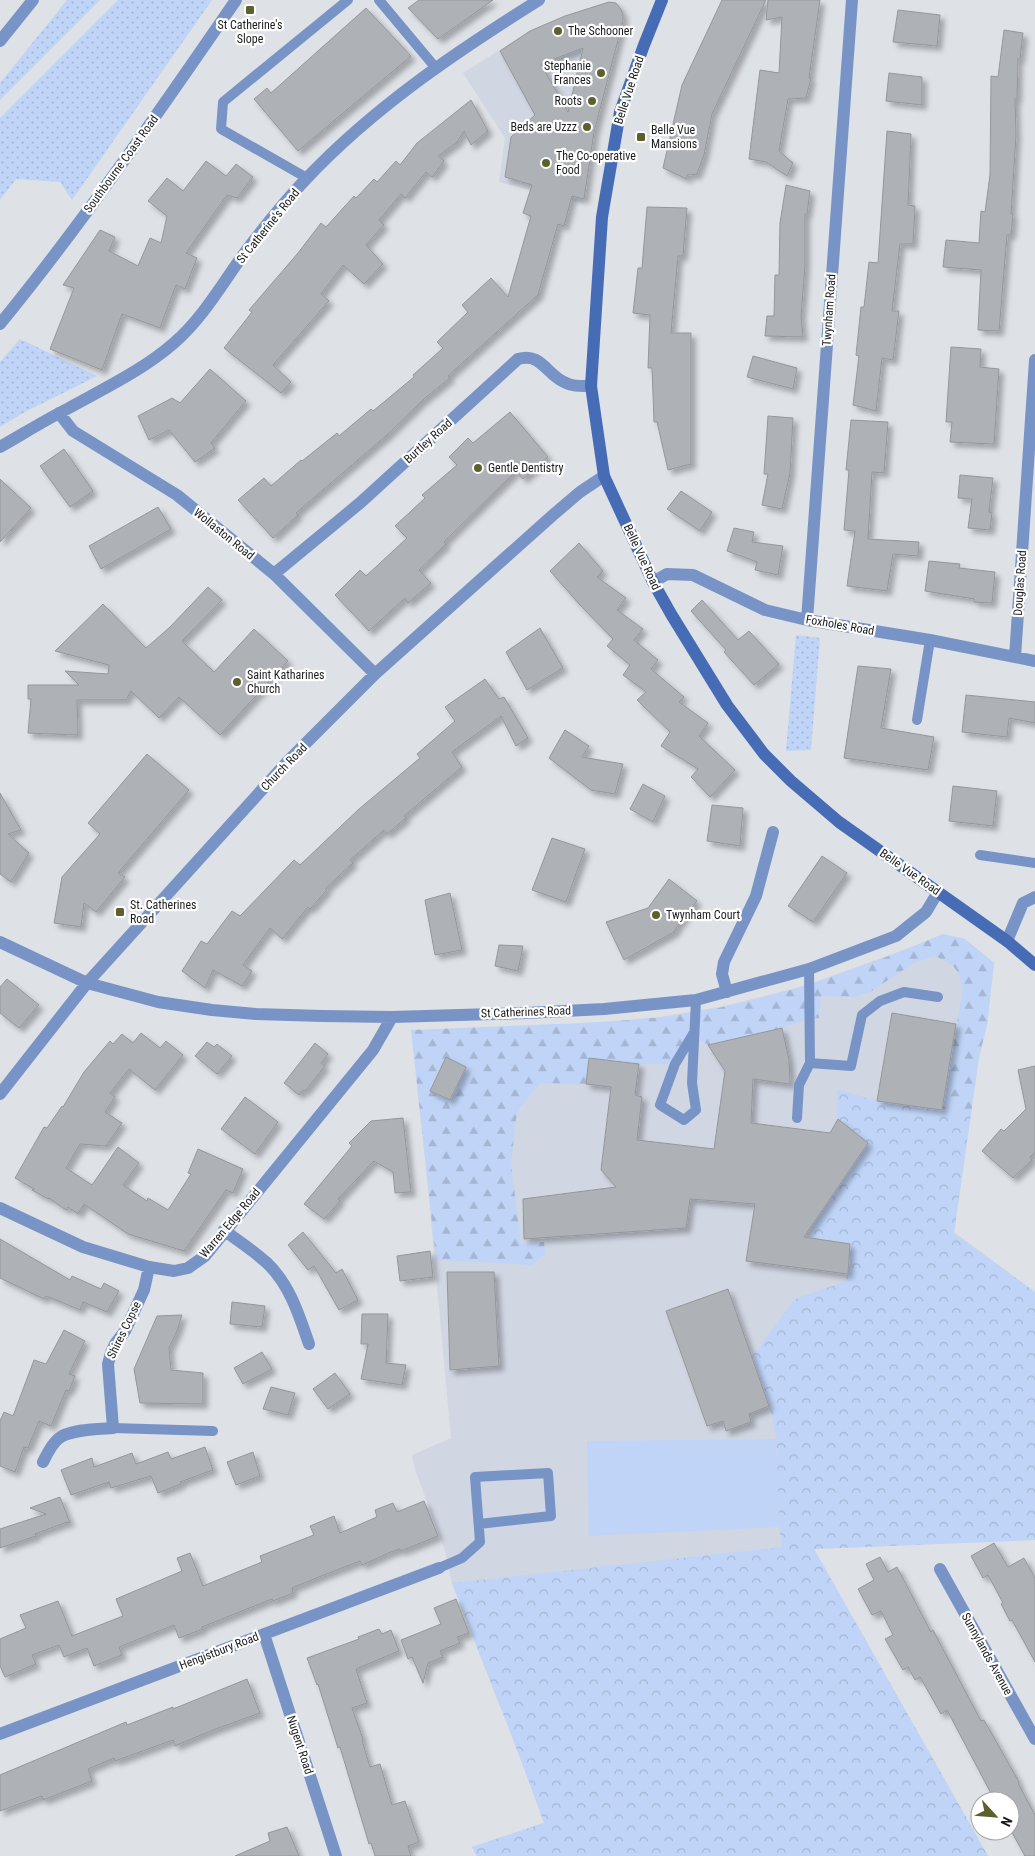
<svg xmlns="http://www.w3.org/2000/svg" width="1035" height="1856" font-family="'Roboto Condensed',sans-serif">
	<defs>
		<pattern id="grass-dots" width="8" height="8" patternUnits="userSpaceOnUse" patternTransform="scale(1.25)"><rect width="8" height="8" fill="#c0d4f7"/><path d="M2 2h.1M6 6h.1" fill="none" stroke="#a4b6d3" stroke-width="1.8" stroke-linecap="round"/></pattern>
		<pattern id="forest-firs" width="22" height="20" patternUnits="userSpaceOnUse" patternTransform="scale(1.25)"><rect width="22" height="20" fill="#c0d4f7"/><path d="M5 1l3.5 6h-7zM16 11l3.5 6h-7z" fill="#a4b6d3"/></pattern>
		<pattern id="park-crowns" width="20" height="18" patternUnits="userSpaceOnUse" patternTransform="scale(1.25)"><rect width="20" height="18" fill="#c0d4f7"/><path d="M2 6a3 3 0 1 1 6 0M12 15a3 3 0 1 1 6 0" fill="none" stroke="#a4b6d3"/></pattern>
		<filter id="shadow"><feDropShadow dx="4.5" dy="4.5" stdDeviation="2.5" flood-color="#0004"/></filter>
	</defs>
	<rect width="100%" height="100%" fill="#dee1e6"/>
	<path fill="#d0d6e2" d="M609 2 616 3 620 8 623 14V21L594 132 583 204 499 182 505 138 463 73 530 31 565 16Z
		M943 934 965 939 994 963 987 1025 979 1057 954 1232 1035 1292V1540L814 1549 988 1856H477L472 1847 544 1823 511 1732 498 1702 452 1583 445 1551 415 1469 412 1455 451 1438 422 1123 600 1022 660 1017 724 1006 804 986 914 946Z"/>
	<path fill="url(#grass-dots)" d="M67 0H100L0 100V83Z
		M118 0H212L72 200 60 182 16 179 0 200V118Z
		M20 339 97 376 23 413 0 427V362Z
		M796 635 820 638 811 750 786 751Z"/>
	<path fill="url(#forest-firs)" d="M943 934 965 939 994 963 987 1025 979 1057 971 1114 942 1110 963 989C957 967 956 965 934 956L914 963 870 992 853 997 821 996 819 1018 809 1019 782 1028 708 1045 693 1035 675 1064H639L590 1058 586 1084 540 1083 517 1112 511 1163 521 1244 544 1242 545 1254 532 1265 436 1260 411 1030C459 1028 507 1026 555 1024 603 1022 651 1020 698 1012 782 997 865 967 943 934Z"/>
	<path fill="url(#park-crowns)" d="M837 1089 877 1101 971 1114 954 1233 1035 1292V1540L814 1549 988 1856H477L472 1847 544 1823C515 1742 483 1663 452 1583L782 1547C776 1512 779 1475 776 1439 773 1411 762 1384 752 1357L795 1299 846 1281 850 1244 812 1238 811 1227 868 1143 838 1119Z"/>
	<path fill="#c0d4f7" d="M776 1439 779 1527 589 1536 587 1441Z"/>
	<path fill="#aeb1b6" stroke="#94979c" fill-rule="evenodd" filter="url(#shadow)" d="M419 0H493L438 39 408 8Z
		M722 0H766L712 114 704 155 697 174 687 175V179L663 168 682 85Z
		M768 0H820L809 78H811L806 98 788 99 779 151 793 163 787 176 766 162 749 159 760 70 779 73 782 17 766 20Z
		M609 2 616 3 620 8 623 14V21L594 132 584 199 572 196 564 226 558 224 538 295 448 376 450 378 424 399 387 435 296 513 298 515 273 538 238 500 264 478 271 486 301 460 302 461 337 433 339 436 371 409 373 411 414 377 413 375 443 348 437 342 468 312 462 305 491 278 508 297 531 216 523 213 532 185 505 177 511 137 535 115 500 51 530 31 565 16ZM583 48 568 112 541 64Z
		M366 8 411 56 298 151 254 99 267 88 271 93Z
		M898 10 940 15 937 46 893 42Z
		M1004 30 1023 33 1020 59H1018L1017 99H1015L1016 135 1011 214H1013L1011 235H1007L999 331 978 330 981 270 943 267 946 240 979 243 981 211 985 212 990 175 991 76 998 77Z
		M889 73 922 77V105L886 101Z
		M471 100 488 131 471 145 464 131 457 142 438 156 444 161 432 177 426 172 405 198 401 194 379 220 384 225 366 245 383 264 364 284 343 265 321 294 329 301 273 365 291 382 281 393 224 348 252 312 249 310 298 253 321 223 326 227 354 196 356 198 374 179 377 182 396 161 400 165 417 143Z
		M887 131 911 134 908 205 915 206 913 244H900L892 311H899L893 360 882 358 876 411 853 405 859 356 856 355 861 307H864L869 262 878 263Z
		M206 161 226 176 236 164 253 177 237 198 227 195 186 253 197 258 185 289 176 285 160 328 122 314 102 370 50 349 74 288 63 285 100 230 115 237 109 251 138 266 150 238 161 243 167 216 148 201 167 178 183 191Z
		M786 185 810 191 807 214H805V266L801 316 803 337 765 336 767 316H774L775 275H779L780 223Z
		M647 207 687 208 683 256H678L671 333H691V464L668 470 657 422H654L652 368H648L650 315 633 313 638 268H642Z
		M951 347 981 349 980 367 999 369 994 444 950 442 952 422H946Z
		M753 356 797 368 793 389 747 377Z
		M210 369 246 401 211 443 215 448 195 462 169 430 149 440 138 416 172 398 180 403Z
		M510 412 548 457 523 479 516 471 444 542 446 544 419 570 431 583 408 603 405 598 369 631 335 595 360 570 366 576 407 538 395 526 425 498 422 495 457 465 449 457 468 438 473 443Z
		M768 416 793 418 790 473 782 509 762 505 768 474H764Z
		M851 420 888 422 884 473 872 472 868 539 919 542 918 556 893 554 887 591 847 586 855 531 844 530 849 470H846Z
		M64 449 93 491 70 507 40 466Z
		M960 475 993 478 989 512 992 513 990 530 968 528 972 499 958 498Z
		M0 479 31 508 0 542Z
		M681 491 712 512 700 531 667 509Z
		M158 507 171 529 101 569 89 546Z
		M734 528 754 532 752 542 783 546 778 575 755 570 757 562 727 551Z
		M579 543 603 571 597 577 626 598 617 610 643 629 634 640 658 660 651 669 684 697 679 702 708 723 699 736 735 770 710 797 691 777 698 769 661 746 670 732 637 700 646 692 623 675 630 665 607 646 613 639 580 605 550 571Z
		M929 561 960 564 959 568 995 572 992 603 974 602V599L925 591Z
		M208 587 222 600 182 641 214 672 254 629 288 661 220 735 179 697 159 718 131 691 126 700H77L78 735 28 733 31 699H28V685H79L65 671 108 674 109 665 55 651 103 604 146 648 170 627Z
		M702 600 738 640 749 631 779 664 754 685 724 652 726 650 691 611Z
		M540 628 563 668 527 690 506 652Z
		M858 666 891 669 881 728 934 737 928 770 844 758Z
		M485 679 499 699 504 697 528 738 516 746 501 716 452 752 462 767 404 816 406 818 387 834 384 830 350 860 353 863 326 888 327 890 310 909 308 907 282 939 270 928 243 965 252 971 242 986 213 970 205 988 182 971 201 941 207 944 232 911 240 916 294 860 300 865 359 809 420 758 417 754 455 721 445 707Z
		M966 695 1035 702V723L1009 718 1007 737 962 732Z
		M565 730 589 746 582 757 623 764 615 794 591 790 549 758Z
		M147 754 189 790 118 873 125 877 96 912 84 903 81 927 54 923 62 877 100 834 88 823Z
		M643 784 665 796 653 822 630 809Z
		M953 786 997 791 993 826 949 821Z
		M0 793 21 830 8 834 29 853 11 882 0 874Z
		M712 805 743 808 740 846 707 841Z
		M552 838 585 849 566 902 532 890Z
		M822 856 847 873 813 922 788 906Z
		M669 879 697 901 678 925 674 932 624 960 606 922 648 908Z
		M450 893 462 950 435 955 425 900Z
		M499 945 523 946 518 971 495 966Z
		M7 979 39 1005 19 1028 0 1013V987Z
		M892 1013 956 1024 942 1110 877 1101Z
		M782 1028 789 1060 790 1084 753 1079 751 1123 830 1133 838 1119 868 1143 804 1237 850 1244 848 1274 746 1261 755 1204 690 1199 686 1228 524 1239 523 1199 616 1187 601 1170 611 1087 586 1084 589 1058 639 1064 635 1095 642 1097 637 1140 714 1149 725 1071 708 1045Z
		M141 1033 160 1048 166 1041 183 1055 155 1090 129 1069 110 1093 115 1097 105 1112 122 1123 106 1146 80 1144 66 1168 92 1185 118 1147 139 1163 123 1185 147 1201 148 1198 168 1210 191 1174 188 1173 198 1149 243 1169 233 1193 226 1190 184 1251 128 1234 84 1204 78 1214 68 1207 66 1210 49 1198 48 1199 32 1190 34 1189 15 1178 44 1127 47 1128 62 1106 63 1107 84 1072 110 1041 113 1044 122 1034 133 1043Z
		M207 1042 214 1047 217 1044 232 1056 217 1074 195 1056Z
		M315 1043 328 1054 321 1063 325 1066 305 1091 303 1090 299 1095 284 1083Z
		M446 1057 466 1067 450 1100 430 1091Z
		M1035 1066V1152L1030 1157 1032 1160 1013 1178 982 1151 1001 1129 1004 1131 1026 1109 1018 1070Z
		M245 1097 278 1122 255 1154 221 1129Z
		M403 1118 411 1192 395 1193 393 1172 374 1161 338 1199 340 1201 324 1219 304 1204 352 1146 349 1143 371 1121Z
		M303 1232 336 1273 342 1269 358 1300 339 1310 314 1266 308 1270 288 1245Z
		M0 1239 70 1280 72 1276 101 1289 104 1283 119 1291 107 1312 83 1302 80 1310 46 1296 44 1299 0 1278Z
		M430 1251 433 1277 400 1281 397 1256Z
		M447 1272H494L499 1366 450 1370Z
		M728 1289 769 1406 749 1414 751 1422 726 1431 723 1421 707 1426 666 1311Z
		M232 1302 265 1306 262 1327 230 1324Z
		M362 1314H388L386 1363 406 1365 402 1385 361 1379 368 1344H361Z
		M182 1315 177 1331 169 1348 171 1370 203 1373V1404L140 1403 134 1369 157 1316Z
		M64 1330 85 1341 69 1374 75 1376 69 1391 66 1390 51 1426 39 1421 28 1448 24 1447 15 1472 0 1466V1421L4 1412 13 1416 34 1360 46 1364Z
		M262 1352 272 1369 243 1384 234 1368Z
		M335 1373 350 1394 328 1409 313 1389Z
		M271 1387 295 1393 288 1415 263 1409Z
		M205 1447 213 1470 180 1482 181 1484 158 1493 151 1476 111 1488 109 1482 71 1495 61 1470 92 1458 94 1467 132 1453 136 1464 168 1452 171 1459Z
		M253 1452 260 1476 236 1485 227 1462Z
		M60 1497 70 1523 67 1522 35 1534 36 1536 0 1548V1529L46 1514 30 1508Z
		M424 1501 438 1536 401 1551 400 1549 391 1552 362 1565 360 1561 324 1575 292 1588 293 1593 273 1601 272 1599 202 1627 203 1629 179 1638 174 1625 119 1647 122 1655 94 1666 87 1648 64 1657 59 1645 32 1655 36 1664 5 1677 0 1666V1639L26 1628 20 1615 58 1601 72 1636 123 1616 116 1599 182 1571 177 1558 190 1553 203 1586 262 1562 260 1556 314 1535 310 1526 334 1516 340 1533 377 1517 375 1510 393 1503 397 1512Z
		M994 1543 1008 1567 1024 1558 1035 1578V1662L1012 1620 1010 1621 1001 1604 1003 1603 988 1575 983 1578 971 1556Z
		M880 1557 888 1572 897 1567 931 1632 933 1630 981 1721 984 1720 1019 1782 1018 1783 1035 1815V1856H1025L1010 1829V1801H995L947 1710 941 1714 920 1677 915 1680 908 1667 903 1670 885 1639 893 1635 881 1611 872 1615 858 1589 874 1580 866 1564Z
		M456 1599 469 1633 457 1637 460 1643 440 1651 443 1657 428 1663 423 1683 412 1657 408 1659 401 1640 441 1624 434 1608Z
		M379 1629 382 1634 391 1630 399 1651 356 1669 367 1703 352 1708 363 1739 362 1740 370 1767 380 1764 392 1805 405 1801 419 1842 408 1846 411 1856H375L371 1843 369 1844 340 1747 338 1748 318 1684 317 1685 307 1658 359 1639 358 1637Z
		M247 1679 260 1713 213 1730 175 1746 173 1740 115 1761 114 1758 88 1769 92 1781 43 1800 42 1796 0 1811V1775L107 1730 126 1722 127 1725 173 1707V1709Z
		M287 1827 299 1856H235L270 1841 268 1833Z"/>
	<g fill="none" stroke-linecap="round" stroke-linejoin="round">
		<path stroke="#7894c6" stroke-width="10" d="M379 0 435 67
			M307 178 221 129 223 102 348 0
			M917 720 930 640
			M980 855 1035 863
			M809 969 810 1063 851 1066 862 1015 880 1001 904 992 938 997
			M693 1034 675 1064 660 1105 684 1120 696 1110 692 1083 696 1000
			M797 1118 799 1085 810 1063
			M113 1428 213 1431
			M439 1568 462 1558 480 1542 475 1477 548 1473 551 1516 479 1524"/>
		<path stroke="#7894c6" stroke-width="12" d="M0 41 33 0
			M0 324C85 220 160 110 236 0
			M59 413 73 431 177 495 274 574 375 674
			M0 447C23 434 45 420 69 408 105 388 143 370 174 343 204 317 223 282 246 251 265 226 285 201 306 179 374 107 456 52 539 0
			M274 574 360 503 518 359C541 352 546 374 564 382 573 387 581 386 591 386
			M653 582 667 574 693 575 765 610 807 620 930 640 1035 661
			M807 620 852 0
			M1015 657 1035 360
			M1007 941 1023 903 1035 897
			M0 942 87 983 158 1002 212 1010 256 1014 322 1016 392 1017 526 1013 604 1009 696 1000 809 969 896 936 926 912 938 892
			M727 992 722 974 724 962 756 896 773 832
			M0 1094 87 983 288 761 375 674 553 515 580 492 604 476
			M0 1208 83 1247 149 1267 174 1271 188 1268 205 1256 373 1050 392 1017
			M224 1230C238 1241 254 1251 267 1263 290 1285 299 1315 309 1344
			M43 1462C47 1454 51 1445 58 1439 69 1429 99 1429 113 1428L108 1364 111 1353 115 1344 125 1331 144 1290 149 1267
			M940 1569 1035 1739
			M264 1634 336 1856
			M0 1734 439 1568"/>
		<path stroke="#466cb5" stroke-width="12" d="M662 0 644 45 620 112 602 217 591 386 604 476 653 582 671 614 727 705 764 754 791 781 839 822 1007 941 1035 965"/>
	</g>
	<g fill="#5c602d" stroke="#fff" stroke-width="2">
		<rect x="245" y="5" width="10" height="10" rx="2.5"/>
		<circle cx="558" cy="31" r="5"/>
		<circle cx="601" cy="73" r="5"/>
		<circle cx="592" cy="101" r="5"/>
		<circle cx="587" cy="127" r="5"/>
		<rect x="636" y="132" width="10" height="10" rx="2.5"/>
		<circle cx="546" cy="163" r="5"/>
		<circle cx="478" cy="468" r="5"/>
		<circle cx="237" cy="682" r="5"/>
		<rect x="115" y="907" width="10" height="10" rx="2.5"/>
		<circle cx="656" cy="915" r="5"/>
	</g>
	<g text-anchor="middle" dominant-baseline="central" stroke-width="4.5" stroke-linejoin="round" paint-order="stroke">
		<g font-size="12" fill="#1c1d1f" stroke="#fff" text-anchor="start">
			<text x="250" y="25" text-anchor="middle">St Catherine's<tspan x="250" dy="14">Slope</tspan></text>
			<text x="568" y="31">The Schooner</text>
			<text x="591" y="66" text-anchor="end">Stephanie<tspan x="591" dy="14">Frances</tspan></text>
			<text x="582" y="101" text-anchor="end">Roots</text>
			<text x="577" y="127" text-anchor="end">Beds are Uzzz</text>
			<text x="651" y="130">Belle Vue<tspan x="651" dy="14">Mansions</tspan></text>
			<text x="556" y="156">The Co-operative<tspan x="556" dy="14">Food</tspan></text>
			<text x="488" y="468">Gentle Dentistry</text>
			<text x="247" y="675">Saint Katharines<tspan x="247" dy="14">Church</tspan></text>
			<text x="130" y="905">St. Catherines<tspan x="130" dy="14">Road</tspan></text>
			<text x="666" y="915">Twynham Court</text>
		</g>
		<g font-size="12" fill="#1c1d1f" stroke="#fff">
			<text transform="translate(629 90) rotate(-72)">Belle Vue Road</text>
			<text transform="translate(121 164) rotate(-54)">Southbourne Coast Road</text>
			<text transform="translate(268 226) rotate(-51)">St Catherine's Road</text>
			<text transform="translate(829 310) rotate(-86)">Twynham Road</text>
			<text transform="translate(428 441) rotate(-42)">Burtley Road</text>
			<text transform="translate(224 534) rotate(39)">Wollaston Road</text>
			<text transform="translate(642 557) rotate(65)">Belle Vue Road</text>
			<text transform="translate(1020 583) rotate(-86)">Douglas Road</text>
			<text transform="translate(840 625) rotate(10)">Foxholes Road</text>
			<text transform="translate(284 767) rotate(-46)">Church Road</text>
			<text transform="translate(910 872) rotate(35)">Belle Vue Road</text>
			<text transform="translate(526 1012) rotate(-2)">St Catherines Road</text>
			<text transform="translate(230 1223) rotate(-50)">Warren Edge Road</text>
			<text transform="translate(124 1330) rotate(-64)">Shires Copse</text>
			<text transform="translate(219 1651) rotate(-21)">Hengistbury Road</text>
			<text transform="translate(987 1654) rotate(61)">Sunnylands Avenue</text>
			<text transform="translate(300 1745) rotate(72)">Nugent Road</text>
		</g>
	</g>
	<g transform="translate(995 1816) rotate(116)"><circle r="24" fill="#ffffff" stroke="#a4a5a5"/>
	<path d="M0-4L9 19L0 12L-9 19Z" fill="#5c602d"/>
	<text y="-8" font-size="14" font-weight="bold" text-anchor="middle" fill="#1c1d1f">N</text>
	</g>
</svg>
